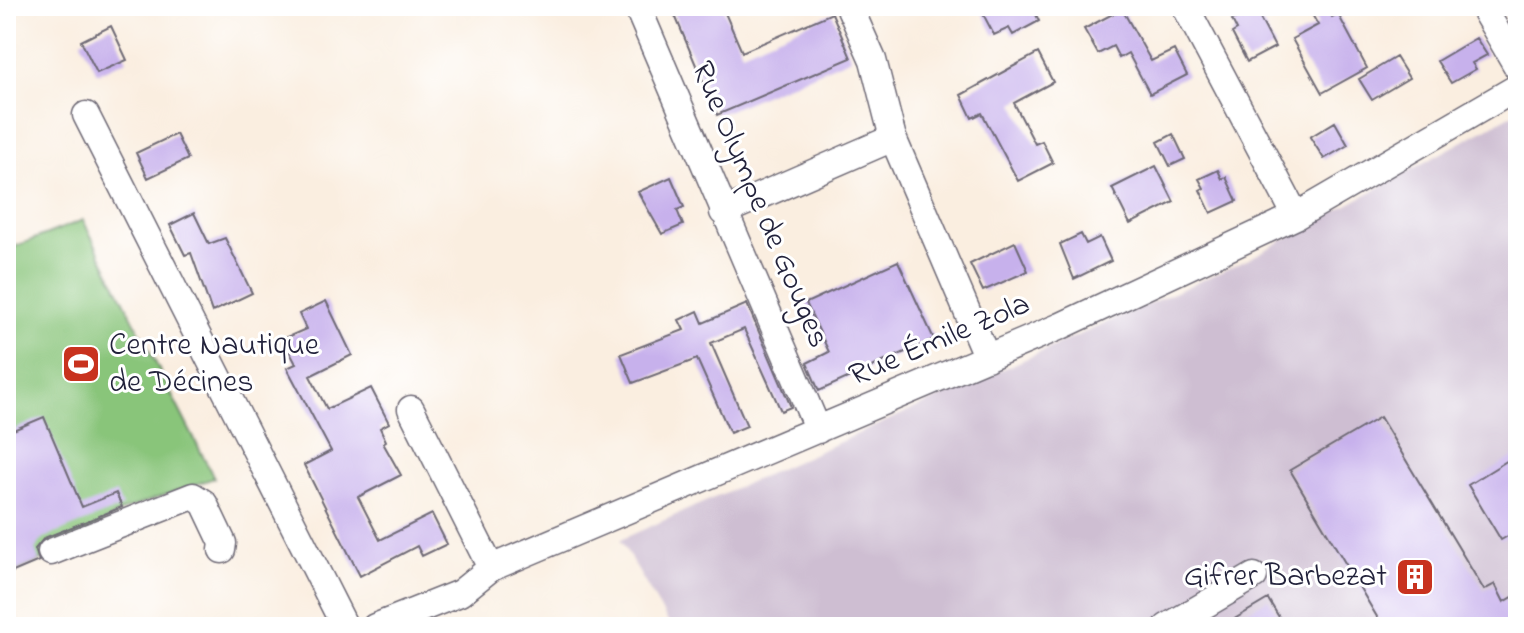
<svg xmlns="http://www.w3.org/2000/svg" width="1524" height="633" font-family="'Indie Flower',sans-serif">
	<rect width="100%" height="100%" fill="#fff"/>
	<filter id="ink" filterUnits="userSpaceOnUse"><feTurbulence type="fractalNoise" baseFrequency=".0125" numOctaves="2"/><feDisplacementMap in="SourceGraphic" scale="16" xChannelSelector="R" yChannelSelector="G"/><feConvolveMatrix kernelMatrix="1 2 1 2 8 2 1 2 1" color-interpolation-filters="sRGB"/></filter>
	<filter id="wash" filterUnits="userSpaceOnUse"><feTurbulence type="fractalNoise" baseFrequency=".006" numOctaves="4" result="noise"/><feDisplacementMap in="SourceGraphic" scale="32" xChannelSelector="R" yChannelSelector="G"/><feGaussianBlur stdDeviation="1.8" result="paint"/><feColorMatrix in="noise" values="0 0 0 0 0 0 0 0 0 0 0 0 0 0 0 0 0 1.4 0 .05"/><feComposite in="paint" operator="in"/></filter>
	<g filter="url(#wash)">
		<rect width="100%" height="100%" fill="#faeee0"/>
		<path fill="#cebed2" d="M1518 111V627H671L620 540 1247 260Z"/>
		<path fill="#89c57a" stroke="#56745a" stroke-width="2" d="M83 220 214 478 124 510 46 558 6 575V250Z"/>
		<g id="blocks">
			<path fill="#c7b1ec" d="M671 6H722L742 52 832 13 851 58 717 115Z
				M995 6H1032L1039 21 1013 35 1009 28 994 35 982 12Z
				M1320 6H1326L1332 17 1338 14 1367 68 1322 93 1292 39 1318 25 1310 11Z
				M1122 9 1151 61 1174 50 1187 75 1150 94 1128 53 1119 58 1113 46 1098 54 1084 29Z
				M1255 9 1275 47 1247 62 1232 33 1237 30 1232 20Z
				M111 26 127 60 97 73 81 41Z
				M1476 38 1487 55 1472 63 1476 69 1451 83 1437 61Z
				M1038 53 1053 82 1014 103 1035 144 1042 141 1053 163 1018 181 982 113 972 118 961 95Z
				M1396 57 1409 78 1372 100 1359 79Z
				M1335 122 1348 145 1324 159 1310 137Z
				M176 134 188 159 148 178 136 153Z
				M1173 134 1185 159 1170 166 1158 142Z
				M1156 166 1174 202 1130 224 1112 188Z
				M1218 170 1222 179 1226 177 1237 201 1211 213 1200 190 1204 188 1199 179Z
				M671 177 684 207 677 210 683 225 662 234 638 192Z
				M194 213 209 244 225 238 252 293 212 312 191 253 185 255 170 225Z
				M1081 234 1086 244 1100 237 1111 261 1074 279 1060 244Z
				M1015 242 1028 271 983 291 970 264Z
				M898 261 934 339 819 391 807 363 829 352 806 303Z
				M326 301 352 355 310 376 327 409 371 388 389 423 380 428 386 441 383 443 401 475 358 497 380 540 432 514 447 544 422 556 417 546 360 576 304 465 331 451 287 368 296 364 283 339 306 329 299 314Z
				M747 304 791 407 781 411 744 329 711 343 747 426 730 433 697 359 633 383 621 354 684 330 679 320 698 311 703 323Z
				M44 417 82 507 116 493 122 507 44 538 35 549 39 561 6 575V433Z
				M1380 417 1484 590 1495 584 1504 602 1518 594V627H1383L1290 470Z
				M1518 454V530L1501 540 1468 485Z
				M1268 599 1285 627H1221Z"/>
		</g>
	</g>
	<g filter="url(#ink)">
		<use href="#blocks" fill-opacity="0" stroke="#6e6975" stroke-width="2"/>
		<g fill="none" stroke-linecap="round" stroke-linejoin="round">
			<g stroke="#6e6975" stroke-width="29">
				<path id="minor" d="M637 6 818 430
					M849 6 873 60 893 138
					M1185 6 1296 216
					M1482 6 1518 68
					M86 115 345 627
					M723 212 893 138 987 358
					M411 409 491 568
					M51 552 193 496 204 503 223 543 222 550
					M375 627 460 593 491 568 1061 326 1296 216 1518 87
					M1167 627 1254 576"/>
			</g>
			<use href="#minor" stroke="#fff" stroke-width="26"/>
		</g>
	</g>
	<defs>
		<g id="stadium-square" transform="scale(2)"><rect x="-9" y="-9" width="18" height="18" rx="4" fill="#c8321e" stroke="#fff"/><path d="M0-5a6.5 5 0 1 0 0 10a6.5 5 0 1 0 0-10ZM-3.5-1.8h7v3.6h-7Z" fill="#fff"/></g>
		<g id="building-square" transform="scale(2)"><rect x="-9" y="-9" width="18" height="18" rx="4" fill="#c8321e" stroke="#fff"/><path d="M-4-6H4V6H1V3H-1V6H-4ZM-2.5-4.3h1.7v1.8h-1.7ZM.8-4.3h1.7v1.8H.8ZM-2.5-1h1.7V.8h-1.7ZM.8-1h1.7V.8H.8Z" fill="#fff"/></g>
	</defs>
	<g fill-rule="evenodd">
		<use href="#stadium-square" x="81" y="364"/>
		<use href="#building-square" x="1415" y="577"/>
	</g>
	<g text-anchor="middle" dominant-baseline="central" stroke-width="6" stroke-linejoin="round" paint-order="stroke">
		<g font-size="32" fill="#22223b" stroke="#fff">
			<text transform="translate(759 205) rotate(67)">Rue Olympe de Gouges</text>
			<text transform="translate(940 341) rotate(-23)">Rue Émile Zola</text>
		</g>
		<g font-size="32" fill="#22223b" stroke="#fff" text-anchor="start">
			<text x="109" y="346">Centre Nautique<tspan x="109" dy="37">de Décines</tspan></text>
			<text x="1387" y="577" text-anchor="end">Gifrer Barbezat</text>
		</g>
	</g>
	<rect width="1524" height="633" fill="none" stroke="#fff" stroke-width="32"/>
</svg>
